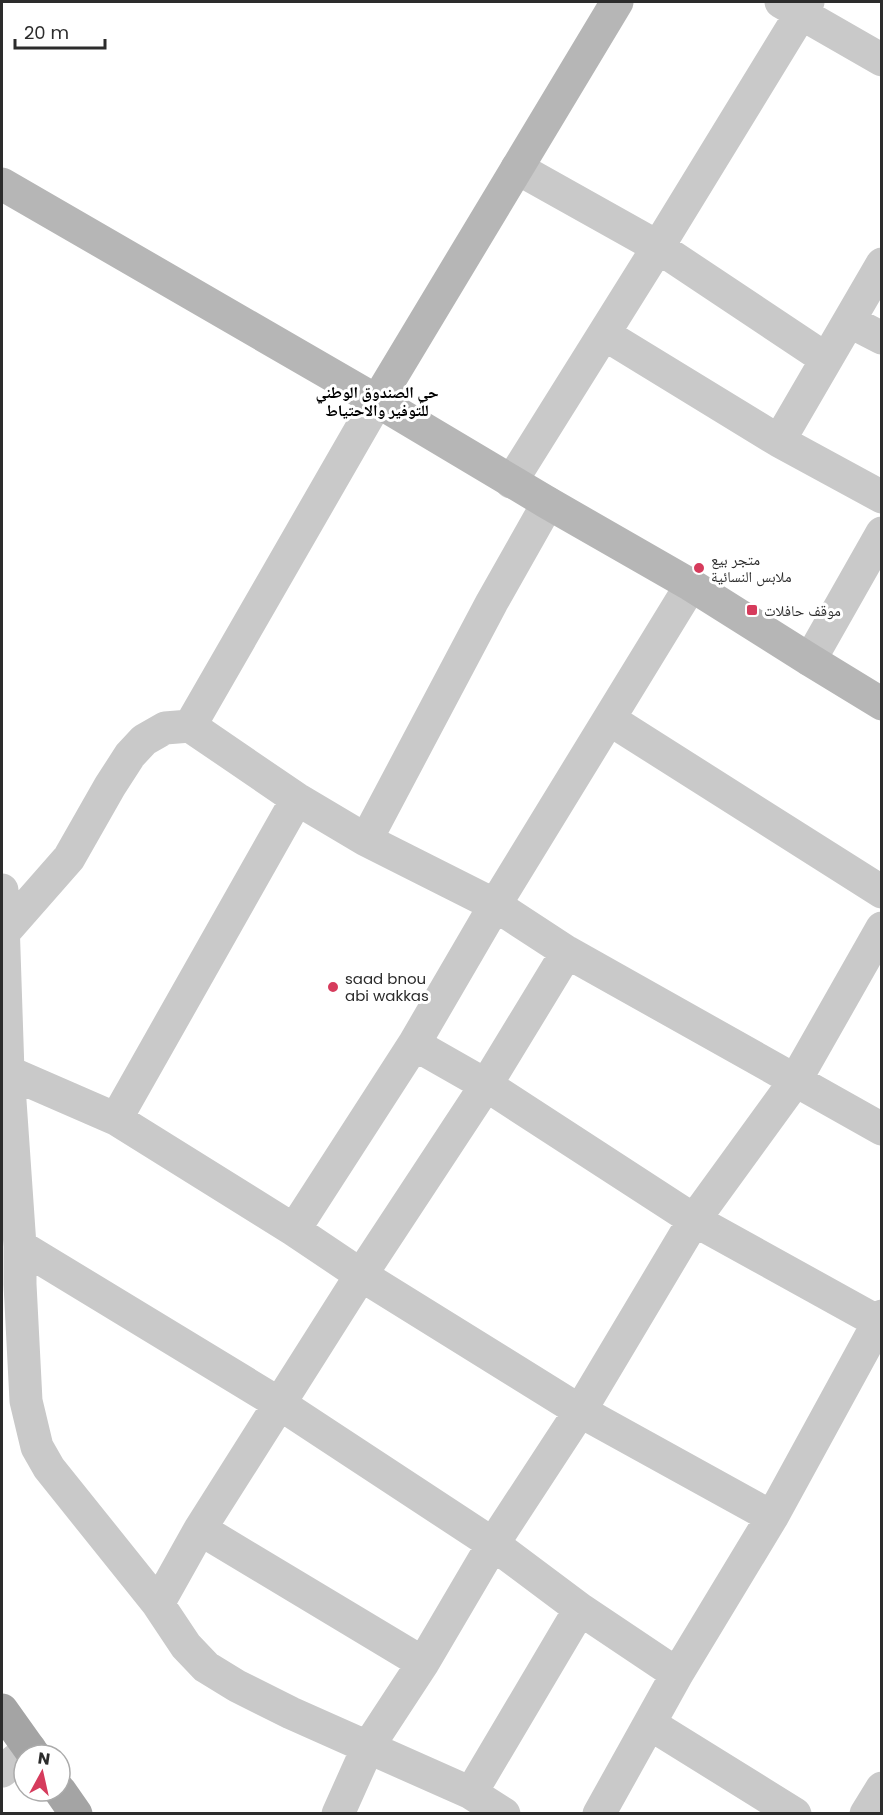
<svg xmlns="http://www.w3.org/2000/svg" width="883" height="1815" font-family="Poppins,'Noto Naskh Arabic',sans-serif">
	<rect width="100%" height="100%" fill="#fff"/>
	<g fill="none" stroke-linecap="round" stroke-linejoin="round">
		<path stroke="#c9c9c9" stroke-width="33" d="M781 2 882 60
			M517 168 658 247 826 359
			M849 321 882 338
			M604 334 779 441 882 497
			M779 441 882 264
			M511 482 658 247 808 2
			M810 660 882 533
			M609 719 882 892
			M190 726 297 799 366 840 495 905 567 952 882 1129
			M366 840 492 602 548 503
			M2 890 8 1072 20 1246V1284L26 1401 37 1447 49 1468 158 1604 186 1646 206 1667 237 1686 291 1713 471 1793 504 1814
			M4 932 69 858 110 786 130 755 144 740 165 728 190 726 377 401
			M414 1044 486 1085 694 1220 882 1324
			M8 1072 116 1119 294 1230 361 1275 580 1411 772 1517
			M116 1119 297 799
			M294 1230 414 1044 495 905 691 585
			M20 1246 280 1404 493 1544 580 1609 677 1674
			M200 1529 423 1663
			M158 1604 200 1529 361 1275 486 1085 567 952
			M650 1724 795 1814
			M2 1771 30 1749
			M471 1793 580 1609
			M338 1814 368 1747 423 1663 493 1544 580 1411 694 1220 795 1081 882 928
			M599 1814 677 1674 772 1517 882 1316
			M866 1814 882 1788"/>
		<path stroke="#b6b6b6" stroke-width="33" d="M2 184 377 401 548 503 691 585 810 660 882 704
			M377 401 617 2"/>
		<path stroke="#a4a4a4" stroke-width="33" d="M2 1710 34 1755
			M60 1791 76 1814"/>
	</g>
	<g fill="#d63b5c" stroke="#fff" stroke-width="2">
		<circle cx="699" cy="568" r="6"/>
		<rect x="746" y="604" width="12" height="12" rx="3"/>
		<circle cx="333" cy="987" r="6"/>
	</g>
	<g text-anchor="middle" dominant-baseline="central" stroke-width="6" stroke-linejoin="round" paint-order="stroke">
		<g font-size="15" fill="#2c2c2c" stroke="#fff" text-anchor="start">
			<text x="711" y="559">متجر بيع<tspan x="711" dy="17">ملابس النسائية</tspan></text>
			<text x="764" y="610">موقف حافلات</text>
			<text x="345" y="978">saad bnou<tspan x="345" dy="17">abi wakkas</tspan></text>
		</g>
		<g font-size="16" font-weight="bold" fill="#000" stroke="#fff">
			<text x="377" y="392">حي الصندوق الوطني<tspan x="377" dy="18">للتوفير والاحتياط</tspan></text>
		</g>
	</g>
	<rect width="883" height="1815" fill="none" stroke="#2c2c2c" stroke-width="6"/>
	<g transform="translate(42 1773) rotate(8)"><circle r="28" fill="#ffffff" stroke="#ababab" stroke-width="1.5"/>
	<path d="M0-4.5L10 22L0 15L-10 22Z" fill="#d63b5c"/>
	<text y="-9" font-size="16" font-weight="bold" text-anchor="middle" fill="#2c2c2c">N</text>
	</g>
	<path d="M15 39v9h90v-9" fill="none" stroke="#2c2c2c" stroke-width="3"/>
	<text x="24" y="39" font-size="18" fill="#2c2c2c" stroke="#ffffff" stroke-width="4.5" paint-order="stroke">20 m</text>
</svg>
